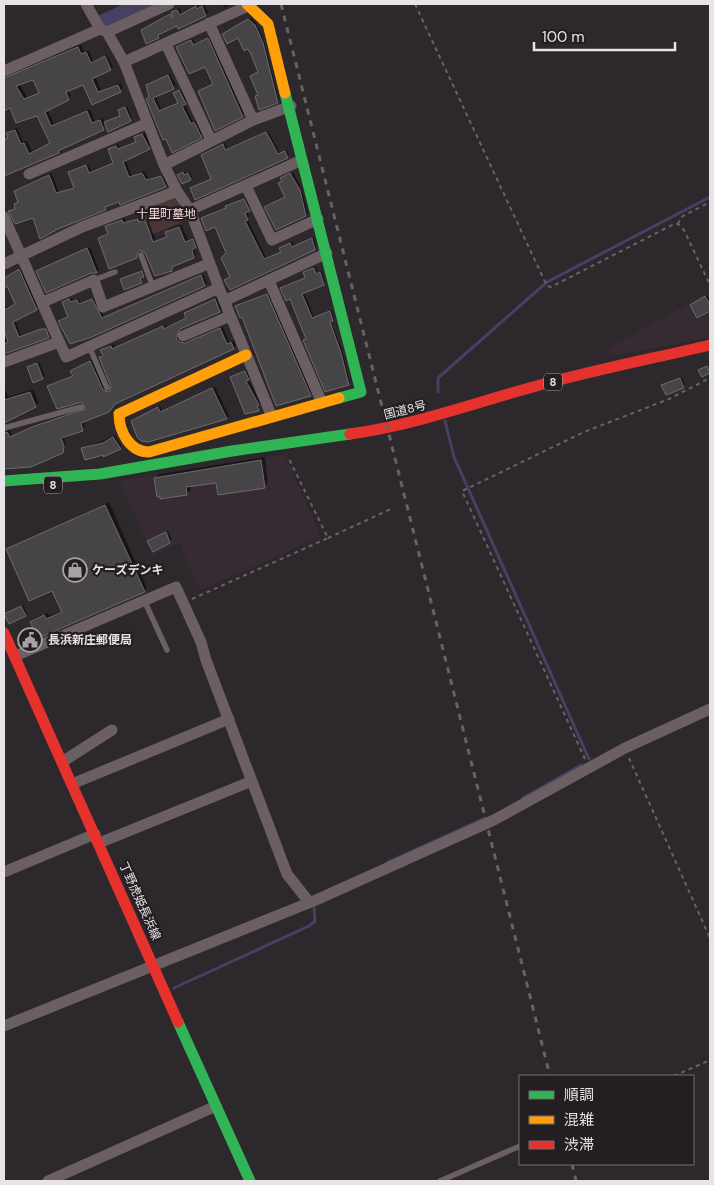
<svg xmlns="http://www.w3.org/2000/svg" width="714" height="1185" font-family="'DM Sans','Noto Sans JP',sans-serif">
	<rect width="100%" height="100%" fill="#2d282b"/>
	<path fill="#372b33" d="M710 292V338L609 356 606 349Z
		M285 455 321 537 200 590 179 543 152 557 146 539 119 481Z"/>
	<path fill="#4b3635" d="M173 195 180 202 187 220 151 235 142 209Z"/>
	<path fill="#0007" fill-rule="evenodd" d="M222 4H232L224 7Z
		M198 5 199 8 204 5 208 13 206 15 160 33 159 37 145 28 179 8 182 14Z
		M251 18 256 23 264 41 279 100 277 102 259 94 251 76 259 72 251 52 239 37 224 34Z
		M210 37 245 113 216 129 200 91 214 84 205 65 178 47 193 39 195 43Z
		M81 45 84 52 89 50 93 61 107 55 113 67 95 76 101 90 121 83 123 88 92 103 84 83 68 90 71 96 68 98 47 109 54 124 90 109 95 122 103 118 105 123 121 115 119 111 127 106 132 118 106 125 58 152 4 175V140L9 138 7 133 10 131 17 128 23 142 27 141 32 152 51 142 38 114 17 121 4 91V76H11ZM34 78 40 92 27 97 19 83Z
		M170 74 176 85 156 96 161 110 179 102 175 93 182 89 188 101 184 104 193 122 197 120 203 134 173 151 147 86Z
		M268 131 280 153 287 150 289 155 287 157 191 188 212 178 202 155 204 153 225 143 227 148Z
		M146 133 151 146 125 159 132 176 144 171 148 178 163 175 167 184 165 186 107 205 106 209 58 228 33 216 10 211 16 208 15 204 19 201 15 191 17 189 51 173 59 192 75 187 69 172 71 170 88 164 91 171 114 162 109 149 112 147 118 144 120 148 137 141 138 135Z
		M190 172 192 177 190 179 181 173Z
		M293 172 301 187 308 213 306 215 266 207 286 196 280 183 284 176Z
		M246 198 251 208 247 211 249 216 247 218 266 258 282 252 280 248 282 246 292 242 294 246 314 237 316 247 230 289 225 280 231 276 227 253 216 225 203 219 227 207 228 204Z
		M125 218 126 222 140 218 141 221 148 219 156 241 168 236 167 232 169 229 181 225 188 240 195 238 198 244 194 247 196 255 174 265 171 270 140 249 136 257 99 239 109 233 107 227 109 224Z
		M90 247 99 270 97 272 38 271Z
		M316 266 318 273 322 271 325 282 304 292 314 317 332 310 334 318 331 321 342 350 350 382 348 384 304 341 307 338 291 297 282 288 306 277 305 273Z
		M21 267 38 306 15 320 21 336 43 328 48 337 4 353V308L16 303 8 285 4 286V277Z
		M145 271 141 282 125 288 121 279 122 278Z
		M203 274 207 283 205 285 92 336 60 321 69 316 64 302 72 298 73 301 79 299 81 303 95 298 104 317Z
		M269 293 312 393 310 395 237 306Z
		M707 295 710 300V309L698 316 691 305Z
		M217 298 222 308 220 311 181 327 178 335 181 340 189 341 223 327 229 342 234 340 236 346 234 348 116 402 83 420 85 427 83 430 63 436 66 443 62 452 30 466 4 469V432L10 430 12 436 36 425 86 409 82 401 49 387 51 384 74 375 72 371 74 369 93 359 105 388 112 390 113 386 100 357 104 348 114 344 115 348 166 325 167 327 187 317 185 313 188 311Z
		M39 362 45 376 34 382 28 367Z
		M247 370 250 377 248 379 260 402 258 409 232 377Z
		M682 377 685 385 683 387 663 386Z
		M215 387 229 416 227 418 204 425 134 420 160 406 162 410Z
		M4 388 8 397 33 389 39 403 7 418 4 413Z
		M115 436 122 446 120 448 104 454 83 448Z
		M265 457 268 483 264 487 217 481 190 485 191 490 186 494 161 495 155 478 160 474Z
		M109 502 147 588 144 591 25 635 34 629 31 622 35 618 48 613 49 616 63 611 53 589 8 550Z
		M168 531 172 540 153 551 149 541Z
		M23 605 27 613 25 615 8 612Z"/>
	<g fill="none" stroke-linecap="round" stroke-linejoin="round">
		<path stroke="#474161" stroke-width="3" d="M438 392V378L547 282 710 197
			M445 421 454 457 589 759
			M523 798 581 765
			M388 862 485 818
			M174 988 309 926 315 921 314 905"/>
		<path stroke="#474161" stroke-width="18" d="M104 23 145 4"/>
	</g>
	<path fill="#464446" stroke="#6d6b6d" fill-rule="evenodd" d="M196 6 197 9 202 6 206 16 178 29 177 26 158 35 159 38 146 44 141 30 170 14 173 18 171 12 177 10 180 15Z
		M248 19 255 25 263 43 278 103 259 110 255 96 258 95 250 76 258 72 250 52 247 49 244 51 238 38 227 44 222 34Z
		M208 38 243 117 215 131 198 91 213 84 205 67 189 74 176 47 191 40 193 45Z
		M78 47 81 54 86 52 91 63 105 56 111 70 92 79 98 92 118 85 121 92 92 105 83 85 66 92 69 100 45 112 51 126 87 111 92 123 100 120 104 130 58 151 59 153 4 176V139L8 138 6 133 15 130 21 144 24 143 29 154 50 143 37 116 16 123 10 108 4 111V78ZM33 80 39 93 24 99 16 86Z
		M168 75 174 89 153 98 159 111 178 103 173 93 179 90 186 104 182 106 191 124 194 122 202 138 172 153 166 139 163 140 146 99 149 97 146 85Z
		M125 107 131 121 108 132 104 122 120 116 118 110Z
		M266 132 278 154 285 151 288 158 195 200 190 188 211 179 201 155 223 144 225 150Z
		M142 134 150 149 123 162 129 177 142 173 146 180 161 176 166 187 120 205 119 202 105 207 106 210 58 229 40 239 33 218 15 224 8 211 15 209 14 204 18 202 14 191 49 175 56 193 74 188 68 172 86 165 89 173 113 163 108 149 116 146 118 149 136 142 134 137Z
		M183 172 184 175 188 173 191 180 182 184 177 175Z
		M290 173 300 190 306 216 276 230 264 207 285 197 278 183 282 181 280 178Z
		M244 199 250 211 245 213 248 220 245 221 264 259 281 252 279 248 290 243 292 247 312 238 315 250 230 290 224 280 230 277 221 258 226 253 215 227 206 231 201 218 226 208 225 206Z
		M138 219 139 222 145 220 153 242 167 237 165 232 179 227 185 242 193 239 196 247 192 250 194 258 172 267V271L155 276 145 253 140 250 137 254V258L109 269 98 238 108 234 105 226 122 220 123 223Z
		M87 248 97 273H91L46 293 36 271Z
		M314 268 316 274 320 272 324 285 302 294 312 318 330 311 333 321 330 322 341 353 349 385 325 392 303 340 306 339 290 299 286 301 280 288 305 278 303 272Z
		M19 269 37 310 13 322 19 337 41 329H46L49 338 4 354V344L8 342 4 330V310L15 304 7 286 4 288V278Z
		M142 271 144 277 140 278 142 283 124 290 120 279Z
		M201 275 205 286 92 337 70 344 58 321 68 317 62 302 69 299 71 302 77 300 79 304 92 299 102 318Z
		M267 294 311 396 276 406 242 317 240 318 235 306Z
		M705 296 710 305V311L697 318 690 305Z
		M215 299 220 312 180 329 176 338 179 342 185 343 220 328 227 344 231 342 234 349 115 404 109 412 81 423 83 431 61 438 64 446 63 453 31 467 4 469V433L7 432 10 437 32 427 85 409 82 402 57 409 47 386 73 376 70 371 90 361 103 390 109 392 111 387 99 357 103 356 100 350 111 346 112 349 163 326 164 329 186 318 184 313Z
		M37 363 43 379 33 383 27 367Z
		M707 366 710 373 702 377 698 370Z
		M245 371 249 380 246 381 259 405 257 406 259 411 245 414 230 377Z
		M680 378 684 388 666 395 661 385Z
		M212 388 227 419 148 442 141 441 137 437 131 421 158 407 160 412Z
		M30 392 36 407 4 423V400Z
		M113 437 121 449 103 457V455L85 460 81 448 103 443Z
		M261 460 265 488 218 495 216 483 186 487 187 495 160 499V496L157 497 154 478Z
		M105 505 145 592 27 643 24 635 34 630 30 622 44 615 46 619 62 612 52 591 29 601 6 549Z
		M166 532 170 543 153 552 147 541Z
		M21 606 26 616 9 624 4 614Z"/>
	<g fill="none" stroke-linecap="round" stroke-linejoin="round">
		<path stroke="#696365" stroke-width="2" stroke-dasharray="4 4" stroke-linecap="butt" d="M415 4 547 286 551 287 674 224H678L684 230 710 285
			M678 224 681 217 710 202
			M328 538 393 508
			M192 599 328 538 288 457
			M629 758 710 938
			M585 759 462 491 584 432 669 399 710 378
			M674 1076 710 1060"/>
		<path stroke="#6c5f63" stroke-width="5.5" d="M141 255 153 287
			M94 280 115 272
			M89 346 107 388
			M4 428 81 407
			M144 600 167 650
			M440 1181 520 1146"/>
		<path stroke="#6c5f63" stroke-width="11" d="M86 4 100 29 107 32 124 62 164 165 177 191 190 210 219 288
			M209 23 253 120
			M107 32 169 4
			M166 44 211 140
			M124 62 248 6
			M4 71 100 29
			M164 165 253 120 291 106
			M29 174 148 123
			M246 186 272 240 318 219
			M190 210 302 160
			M4 217 66 357 219 288 272 417
			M4 264 82 227 177 191
			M269 281 322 403
			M224 301 327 253
			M43 302 94 280 103 307 208 264
			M183 336 230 316
			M4 362 59 342
			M15 656 176 587 201 642 206 660 287 874 309 902
			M62 762 112 730
			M72 784 229 719
			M99 843 252 781
			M4 872 95 834
			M4 1026 316 900 494 820 625 748 710 709
			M48 1181 216 1106"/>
		<path stroke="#30b455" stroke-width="11" d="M285 93 361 392 339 398
			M4 481 100 474 232 451 350 434
			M178 1022 250 1181"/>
		<path stroke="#ff9f0a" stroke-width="11" d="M247 4 268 24 285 93
			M246 355 119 414C119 432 130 452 149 452L339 398"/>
		<path stroke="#e5322d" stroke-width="11" d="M350 434C416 425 479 401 544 384 599 369 655 358 710 345
			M4 633 178 1022"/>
		<path stroke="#686063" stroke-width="3" stroke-dasharray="6 6" stroke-linecap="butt" d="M281 4 550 1076
			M572 1164 576 1181"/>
	</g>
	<defs>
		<g id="shop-ring" transform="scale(1.25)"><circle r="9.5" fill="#241e22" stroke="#a6a2a5" stroke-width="1.5"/><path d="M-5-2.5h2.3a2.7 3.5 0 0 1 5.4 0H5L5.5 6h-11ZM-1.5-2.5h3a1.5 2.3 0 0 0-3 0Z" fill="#a6a2a5"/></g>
		<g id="civic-ring" transform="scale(1.25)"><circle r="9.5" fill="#241e22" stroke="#a6a2a5" stroke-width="1.5"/><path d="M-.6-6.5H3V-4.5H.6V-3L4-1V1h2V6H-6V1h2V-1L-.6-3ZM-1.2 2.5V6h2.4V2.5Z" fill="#a6a2a5"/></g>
	</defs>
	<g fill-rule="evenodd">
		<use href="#shop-ring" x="75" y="570"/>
		<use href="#civic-ring" x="30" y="640"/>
	</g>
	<g text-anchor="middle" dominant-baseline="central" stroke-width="4.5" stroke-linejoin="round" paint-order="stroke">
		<g fill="#241e22" stroke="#aca8ab" stroke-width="1">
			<rect x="544" y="373.5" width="18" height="17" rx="4"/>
			<rect x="44" y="476.5" width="18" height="17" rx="4"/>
		</g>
		<g font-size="11" font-weight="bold" fill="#e7e3e6">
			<text x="553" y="382">8</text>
			<text x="53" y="485">8</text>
		</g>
		<g font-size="12" fill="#f5d7d5" stroke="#241e22">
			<text x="166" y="214">十里町墓地</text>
		</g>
		<g font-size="12" fill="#e7e3e6" stroke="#241e22">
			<text transform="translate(405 410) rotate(-14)">国道8号</text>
			<text transform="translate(140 901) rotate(66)">丁野虎姫長浜線</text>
		</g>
		<g font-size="12" font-weight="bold" fill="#e7e3e6" stroke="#241e22" text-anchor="start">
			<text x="92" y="570">ケーズデンキ</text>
			<text x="48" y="640">長浜新庄郵便局</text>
		</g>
	</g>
	<rect width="714" height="1185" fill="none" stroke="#e7e3e6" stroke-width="10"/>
	<rect x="519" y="1075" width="175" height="90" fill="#241e22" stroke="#726d70"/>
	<rect x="529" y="1091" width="25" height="8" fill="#30b455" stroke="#726d70"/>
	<text x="564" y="1100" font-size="15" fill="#e7e3e6">順調</text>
	<rect x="529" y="1116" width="25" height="8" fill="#ff9f0a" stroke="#726d70"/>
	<text x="564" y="1125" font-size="15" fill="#e7e3e6">混雑</text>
	<rect x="529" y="1141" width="25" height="8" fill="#e5322d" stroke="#726d70"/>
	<text x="564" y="1150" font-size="15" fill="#e7e3e6">渋滞</text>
	<path d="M534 42v8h141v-8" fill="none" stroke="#e7e3e6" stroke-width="2.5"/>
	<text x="542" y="42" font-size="15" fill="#e7e3e6" stroke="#241e22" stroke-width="4" paint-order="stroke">100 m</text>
</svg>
